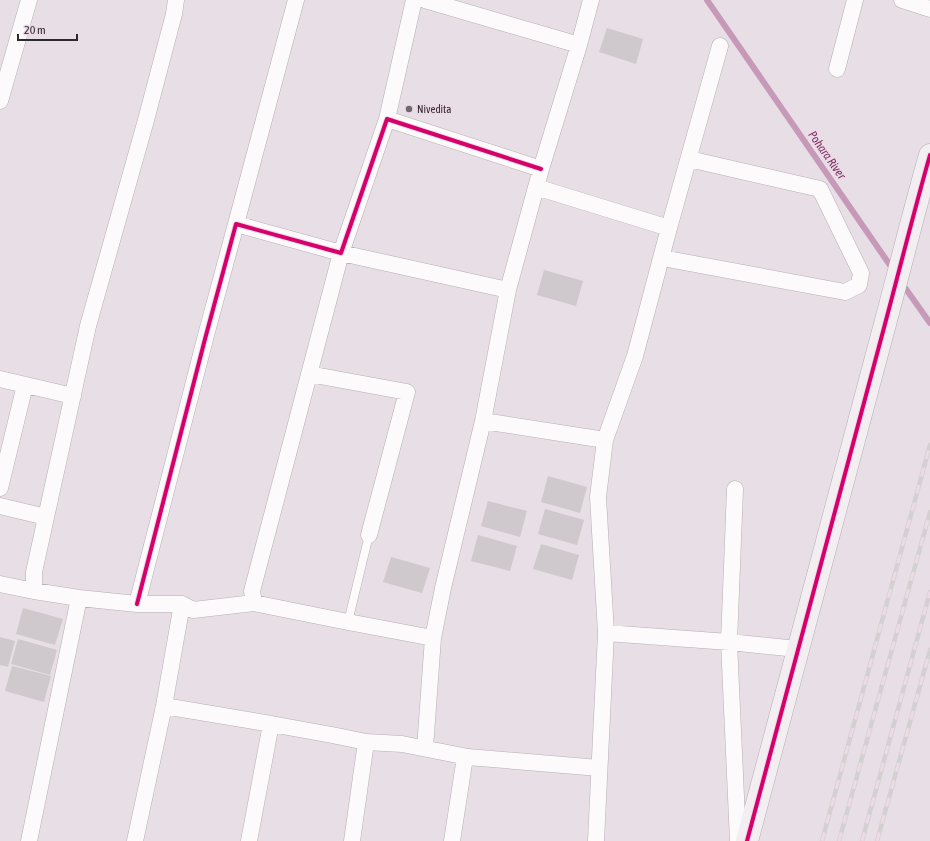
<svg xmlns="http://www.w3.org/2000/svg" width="930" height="841" font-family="'Asap Condensed',sans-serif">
	<rect width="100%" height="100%" fill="#e8dee5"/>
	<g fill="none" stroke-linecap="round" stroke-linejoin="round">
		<path stroke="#c799b8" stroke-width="6" d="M707 0 894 271
			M901 282 930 323"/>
	</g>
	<path fill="#cfc8cd" d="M607 28 643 39 636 64 599 52Z
		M544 270 583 281 576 306 537 295Z
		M548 476 587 487 580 513 541 502Z
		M488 501 527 511 520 537 481 526Z
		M545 509 584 520 577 545 538 534Z
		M478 535 517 546 510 571 471 561Z
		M541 544 579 555 572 580 533 569Z
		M391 557 430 568 422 593 383 582Z
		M23 608 63 619 55 645 16 634Z
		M0 637 15 641 8 667 0 665Z
		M18 639 57 650 50 675 11 664Z
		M12 666 51 676 44 702 5 691Z"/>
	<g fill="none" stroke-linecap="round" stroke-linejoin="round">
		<g stroke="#b6afb4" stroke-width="9">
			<path id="lane" d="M348 622 369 535"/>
		</g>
		<g stroke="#b6afb4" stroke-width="17">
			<path id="street" d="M425 0 579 45
				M902 0 930 9
				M837 69 855 0
				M0 101 29 0
				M387 119 414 0
				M536 187 669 228 635 356 605 440
				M236 224 296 0
				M669 228 720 46
				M662 258 845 292 859 285 861 273 820 189 689 159
				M309 374 407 392 369 535
				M0 379 73 396
				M483 421 605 440 598 497 606 633 596 841
				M0 488 25 385
				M735 489 729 642 738 841
				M0 506 46 517
				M0 584 34 591 79 598 137 604H182L193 610 254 603 348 622 433 638 425 748
				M34 591V572L88 326 146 120 174 14 176 0
				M254 603 252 591 341 253 508 290
				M137 604 205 339 236 224 341 253 387 119 541 169
				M606 633 729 642 797 649
				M433 638 443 588 483 421 508 290 541 169 579 45 591 0
				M164 706 271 724
				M29 841 79 598
				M135 841 164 706 182 604
				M249 841 271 724 332 735 366 742 402 744 468 757 599 768
				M352 841 366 742
				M452 841 465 757"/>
		</g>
		<g stroke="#b6afb4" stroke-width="23">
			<path id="secondary" d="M747 841C792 668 839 496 885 324 900 268 914 211 930 155"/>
		</g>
		<use href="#lane" stroke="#fcfafb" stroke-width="8"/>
		<use href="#street" stroke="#fcfafb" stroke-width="16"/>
		<use href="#secondary" stroke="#f3eef2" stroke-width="22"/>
		<g stroke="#d4d0d2" stroke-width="4.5">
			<path id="rail" d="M822 841 930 445
				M839 841 930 512
				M862 841 930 592
				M877 841 930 650"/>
		</g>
		<use href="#rail" stroke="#ecdae6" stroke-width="3" stroke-dasharray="9" stroke-linecap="butt"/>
		<g stroke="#ecdae6" stroke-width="6">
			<path id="cycleway" d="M137 604 205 339 236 224 341 253 387 119 541 169
				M747 841C792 668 839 496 885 324 900 268 914 211 930 155"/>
		</g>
		<use href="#cycleway" stroke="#d6006c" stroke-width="4"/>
	</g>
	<circle fill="#70686d" stroke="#ecdae6" stroke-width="1.5" cx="409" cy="109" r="4"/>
	<g text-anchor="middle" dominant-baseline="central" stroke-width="3.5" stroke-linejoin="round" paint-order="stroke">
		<g font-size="11" fill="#2f292d" stroke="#ecdae6" text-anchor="start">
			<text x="417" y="109">Nivedita</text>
		</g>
		<g font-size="12" font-style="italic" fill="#793066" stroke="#ecdae6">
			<text transform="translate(827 155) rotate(55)">Pohara River</text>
		</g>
	</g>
	<path d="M18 34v6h59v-6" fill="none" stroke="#2f292d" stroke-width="2"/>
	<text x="24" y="34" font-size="12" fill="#2f292d" stroke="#ecdae6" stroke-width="3" paint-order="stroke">20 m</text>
</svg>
